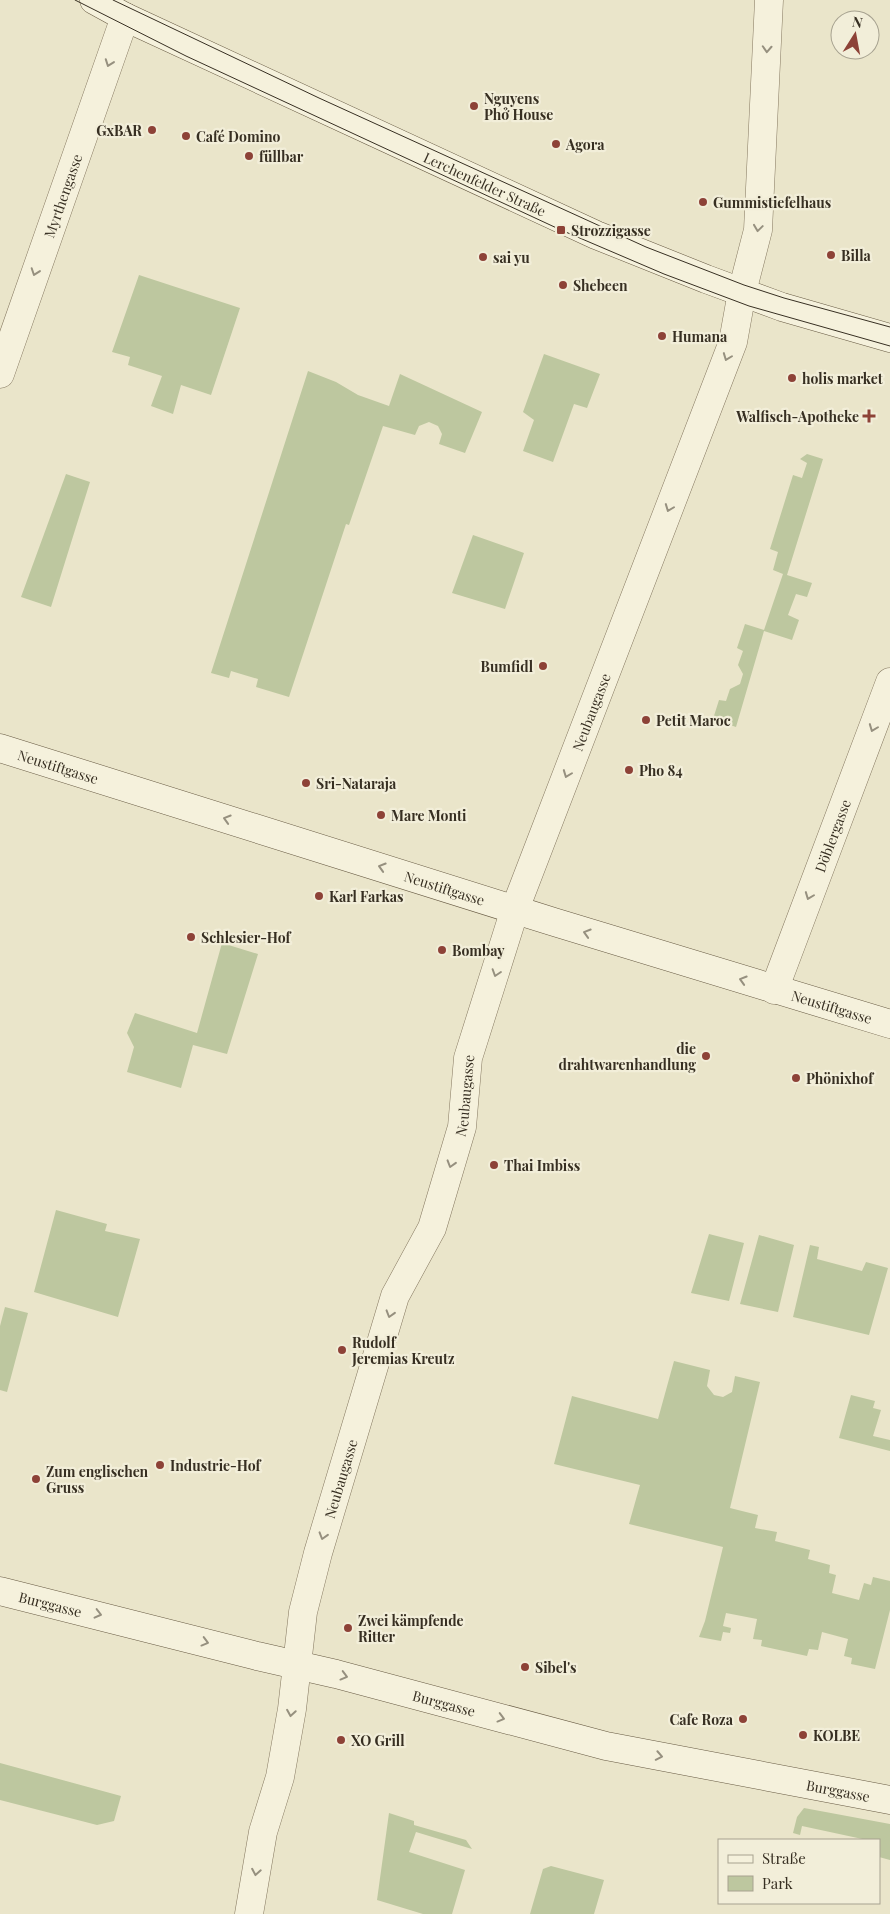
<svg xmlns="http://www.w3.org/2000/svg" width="890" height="1914" font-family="'Playfair Display',serif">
	<rect width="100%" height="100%" fill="#eae5ca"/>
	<path fill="#bdc79f" d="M139 275 240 308 211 395 181 385 173 414 151 406 162 376 128 365 130 357 112 352Z
		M544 354 600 374 587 408 574 404 553 462 523 451 534 420 523 412Z
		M308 371 336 382 358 395 389 406 400 374 482 412 465 453 439 444 442 434 438 426 429 422 419 426 415 435 383 426 349 525 346 524 289 697 256 687 258 679 231 671 229 678 211 673Z
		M807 454 823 459 787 575 812 583 807 597 796 594 788 615 799 620 792 640 764 631 736 727 713 719 719 700 726 701 730 689 740 684 743 674 738 665 743 651 737 648 745 624 764 630 783 574 773 570 778 552 770 549 793 475 802 478 807 463 800 459Z
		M66 474 90 482 51 607 21 597Z
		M473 535 524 553 505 609 452 593Z
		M222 943 258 954 227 1054 193 1045 181 1088 127 1072 134 1047 127 1033 135 1013 197 1033Z
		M56 1210 107 1224 105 1231 140 1239 118 1317 34 1292Z
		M709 1234 744 1243 729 1301 691 1293Z
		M759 1235 794 1245 778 1312 740 1304Z
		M810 1245 819 1247 817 1259 862 1271 866 1262 888 1268 869 1335 793 1317Z
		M5 1307 28 1313 7 1392 0 1390V1326Z
		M674 1361 710 1370 707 1386 714 1395 723 1397 732 1392 735 1376 760 1382 730 1508 758 1515 755 1528 777 1532 775 1541 810 1550 808 1559 830 1565 829 1573 836 1575 832 1593 859 1600 864 1583 871 1585 873 1577 890 1581V1610L875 1669 851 1664 852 1658 844 1656 848 1639 822 1632 818 1650 809 1649 807 1656 761 1646 762 1640 753 1639 757 1619 726 1613 723 1626 731 1628 730 1633 723 1632 721 1641 699 1637 705 1621 723 1547 629 1524 640 1485 554 1464 572 1396 658 1419Z
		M851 1395 875 1401 873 1408 881 1410 873 1436 890 1440V1451L839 1438Z
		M0 1763 121 1796 114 1821 97 1825 0 1800Z
		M804 1808 890 1824V1860L879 1857V1840H867L802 1826 800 1835 793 1833 797 1817Z
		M389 1813 414 1821V1825L466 1840 472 1849 416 1832 409 1852 465 1870 452 1914H423L377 1900Z
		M551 1866 604 1880 594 1914H530L543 1869Z"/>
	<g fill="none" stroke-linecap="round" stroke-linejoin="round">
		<g stroke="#857860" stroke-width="29">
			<g id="street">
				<path id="s1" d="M0 374 125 17"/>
				<path id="s2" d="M774 990 890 682"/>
				<path id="s3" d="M249 1914 263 1832 280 1777 292 1709 303 1612 318 1553 395 1296 432 1228 462 1127 468 1058 515 909 733 342 742 292 758 230 769 0"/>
			</g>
		</g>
		<g stroke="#675a43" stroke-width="29">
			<g id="secondary">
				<path id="s4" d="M94 0 125 17 596 235 706 279 782 307 890 338"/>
				<path id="s5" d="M0 748 554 922 890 1024"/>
				<path id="s6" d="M0 1591 257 1656 336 1674 606 1746 890 1800"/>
			</g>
		</g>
		<use href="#street" stroke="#f5f1dc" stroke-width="28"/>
		<use href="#secondary" stroke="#f5f1dc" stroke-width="28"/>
		<path stroke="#372f22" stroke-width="1" d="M75 0 186 56 561 230 664 274 749 306 890 346
			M113 0 319 98 646 247 744 285 784 298 890 327"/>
	</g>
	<defs><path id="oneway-chevron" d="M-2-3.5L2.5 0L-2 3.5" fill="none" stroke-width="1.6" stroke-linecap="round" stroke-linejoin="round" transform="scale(1.25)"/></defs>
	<g stroke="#96907f">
		<use href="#oneway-chevron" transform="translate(767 49) rotate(93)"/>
		<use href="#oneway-chevron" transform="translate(109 63) rotate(110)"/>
		<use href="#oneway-chevron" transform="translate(758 228) rotate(98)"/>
		<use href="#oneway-chevron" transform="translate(35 272) rotate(109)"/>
		<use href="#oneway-chevron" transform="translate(727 357) rotate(111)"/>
		<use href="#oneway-chevron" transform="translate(669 508) rotate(111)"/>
		<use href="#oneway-chevron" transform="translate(873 728) rotate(111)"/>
		<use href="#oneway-chevron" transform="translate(567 774) rotate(111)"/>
		<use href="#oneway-chevron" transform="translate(227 819) rotate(-163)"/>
		<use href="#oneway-chevron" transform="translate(382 867) rotate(-163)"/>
		<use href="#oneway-chevron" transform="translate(809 896) rotate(111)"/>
		<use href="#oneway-chevron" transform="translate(587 933) rotate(-163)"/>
		<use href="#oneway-chevron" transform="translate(496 973) rotate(108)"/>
		<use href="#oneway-chevron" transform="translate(743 980) rotate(-163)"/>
		<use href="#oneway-chevron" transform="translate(451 1164) rotate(107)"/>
		<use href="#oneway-chevron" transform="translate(390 1314) rotate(107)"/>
		<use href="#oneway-chevron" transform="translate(323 1536) rotate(107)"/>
		<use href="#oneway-chevron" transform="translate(98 1614) rotate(14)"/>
		<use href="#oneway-chevron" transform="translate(205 1642) rotate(15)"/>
		<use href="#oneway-chevron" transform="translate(344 1676) rotate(15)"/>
		<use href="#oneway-chevron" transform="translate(291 1713) rotate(99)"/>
		<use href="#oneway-chevron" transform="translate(501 1718) rotate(15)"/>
		<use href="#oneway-chevron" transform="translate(659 1756) rotate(11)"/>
		<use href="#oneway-chevron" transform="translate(256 1872) rotate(100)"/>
	</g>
	<g fill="#8d4237" stroke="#f2eed9" stroke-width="2">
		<circle cx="474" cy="106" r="5"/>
		<circle cx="152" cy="130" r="5"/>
		<circle cx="186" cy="136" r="5"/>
		<circle cx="556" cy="144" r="5"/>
		<circle cx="249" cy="156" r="5"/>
		<circle cx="703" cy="202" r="5"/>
		<rect x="556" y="225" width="10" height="10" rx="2.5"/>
		<circle cx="831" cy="255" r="5"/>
		<circle cx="483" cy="257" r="5"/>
		<circle cx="563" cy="285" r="5"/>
		<circle cx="662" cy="336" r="5"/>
		<circle cx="792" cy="378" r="5"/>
		<path d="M866.5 408.5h5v5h5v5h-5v5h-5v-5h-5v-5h5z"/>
		<circle cx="543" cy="666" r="5"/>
		<circle cx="646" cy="720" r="5"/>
		<circle cx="629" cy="770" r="5"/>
		<circle cx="306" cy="783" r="5"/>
		<circle cx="381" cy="815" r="5"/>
		<circle cx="319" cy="896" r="5"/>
		<circle cx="191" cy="937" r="5"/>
		<circle cx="442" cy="950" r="5"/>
		<circle cx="706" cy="1056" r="5"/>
		<circle cx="796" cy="1078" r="5"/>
		<circle cx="494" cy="1165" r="5"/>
		<circle cx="342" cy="1350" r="5"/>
		<circle cx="160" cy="1465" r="5"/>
		<circle cx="36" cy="1479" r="5"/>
		<circle cx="348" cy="1628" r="5"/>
		<circle cx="525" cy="1667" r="5"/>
		<circle cx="743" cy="1719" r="5"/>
		<circle cx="803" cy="1735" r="5"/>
		<circle cx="341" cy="1740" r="5"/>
	</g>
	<g text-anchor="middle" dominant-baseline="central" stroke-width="4.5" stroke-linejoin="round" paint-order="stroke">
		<g font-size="14" font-weight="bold" fill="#372f22" stroke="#f2eed9" text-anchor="start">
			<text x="484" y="98">Nguyens<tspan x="484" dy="16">Phở House</tspan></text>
			<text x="142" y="130" text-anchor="end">GxBAR</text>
			<text x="196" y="136">Café Domino</text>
			<text x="566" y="144">Agora</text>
			<text x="259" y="156">füllbar</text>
			<text x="713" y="202">Gummistiefelhaus</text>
			<text x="571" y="230">Strozzigasse</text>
			<text x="841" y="255">Billa</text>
			<text x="493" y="257">sai yu</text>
			<text x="573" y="285">Shebeen</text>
			<text x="672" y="336">Humana</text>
			<text x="802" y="378">holis market</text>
			<text x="859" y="416" text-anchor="end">Walfisch-Apotheke</text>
			<text x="533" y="666" text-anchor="end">Bumfidl</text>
			<text x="656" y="720">Petit Maroc</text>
			<text x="639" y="770">Pho 84</text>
			<text x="316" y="783">Sri-Nataraja</text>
			<text x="391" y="815">Mare Monti</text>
			<text x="329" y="896">Karl Farkas</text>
			<text x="201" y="937">Schlesier-Hof</text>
			<text x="452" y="950">Bombay</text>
			<text x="696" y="1048" text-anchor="end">die<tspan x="696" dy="16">drahtwarenhandlung</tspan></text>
			<text x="806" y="1078">Phönixhof</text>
			<text x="504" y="1165">Thai Imbiss</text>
			<text x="352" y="1342">Rudolf<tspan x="352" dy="16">Jeremias Kreutz</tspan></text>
			<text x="170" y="1465">Industrie-Hof</text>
			<text x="46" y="1471">Zum englischen<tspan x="46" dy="16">Gruss</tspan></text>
			<text x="358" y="1620">Zwei kämpfende<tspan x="358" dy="16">Ritter</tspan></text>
			<text x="535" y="1667">Sibel's</text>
			<text x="733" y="1719" text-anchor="end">Cafe Roza</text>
			<text x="813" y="1735">KOLBE</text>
			<text x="351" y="1740">XO Grill</text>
		</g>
		<g font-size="14" fill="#372f22" stroke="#f2eed9">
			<text stroke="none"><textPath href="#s4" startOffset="432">Lerchenfelder Straße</textPath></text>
			<text stroke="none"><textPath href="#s1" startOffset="189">Myrthengasse</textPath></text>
			<text stroke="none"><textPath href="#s3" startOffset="1256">Neubaugasse</textPath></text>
			<text stroke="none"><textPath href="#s5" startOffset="61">Neustiftgasse</textPath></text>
			<text stroke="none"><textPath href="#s2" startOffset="165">Döblergasse</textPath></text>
			<text stroke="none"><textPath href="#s5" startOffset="466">Neustiftgasse</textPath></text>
			<text stroke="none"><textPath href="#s5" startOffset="871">Neustiftgasse</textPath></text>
			<text stroke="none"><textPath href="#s3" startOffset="851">Neubaugasse</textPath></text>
			<text stroke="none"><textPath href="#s3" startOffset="446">Neubaugasse</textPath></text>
			<text stroke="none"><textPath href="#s6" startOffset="52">Burggasse</textPath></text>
			<text stroke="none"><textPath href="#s6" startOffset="458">Burggasse</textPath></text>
			<text stroke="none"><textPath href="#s6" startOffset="862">Burggasse</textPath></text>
		</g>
	</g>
	<rect x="718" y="1839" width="162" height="65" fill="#f2eed9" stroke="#a7a290"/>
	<rect x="728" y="1855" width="25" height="8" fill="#f5f1dc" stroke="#a7a290"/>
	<text x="762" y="1864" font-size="15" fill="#372f22">Straße</text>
	<rect x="728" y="1876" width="25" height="15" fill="#bdc79f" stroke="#a7a290"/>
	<text x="762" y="1889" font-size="15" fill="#372f22">Park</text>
	<g transform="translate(855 35) rotate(11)"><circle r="24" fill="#f2eed9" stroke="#a7a290"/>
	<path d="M0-4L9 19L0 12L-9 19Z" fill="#8d4237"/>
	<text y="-8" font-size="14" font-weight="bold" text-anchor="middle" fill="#372f22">N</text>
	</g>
</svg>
